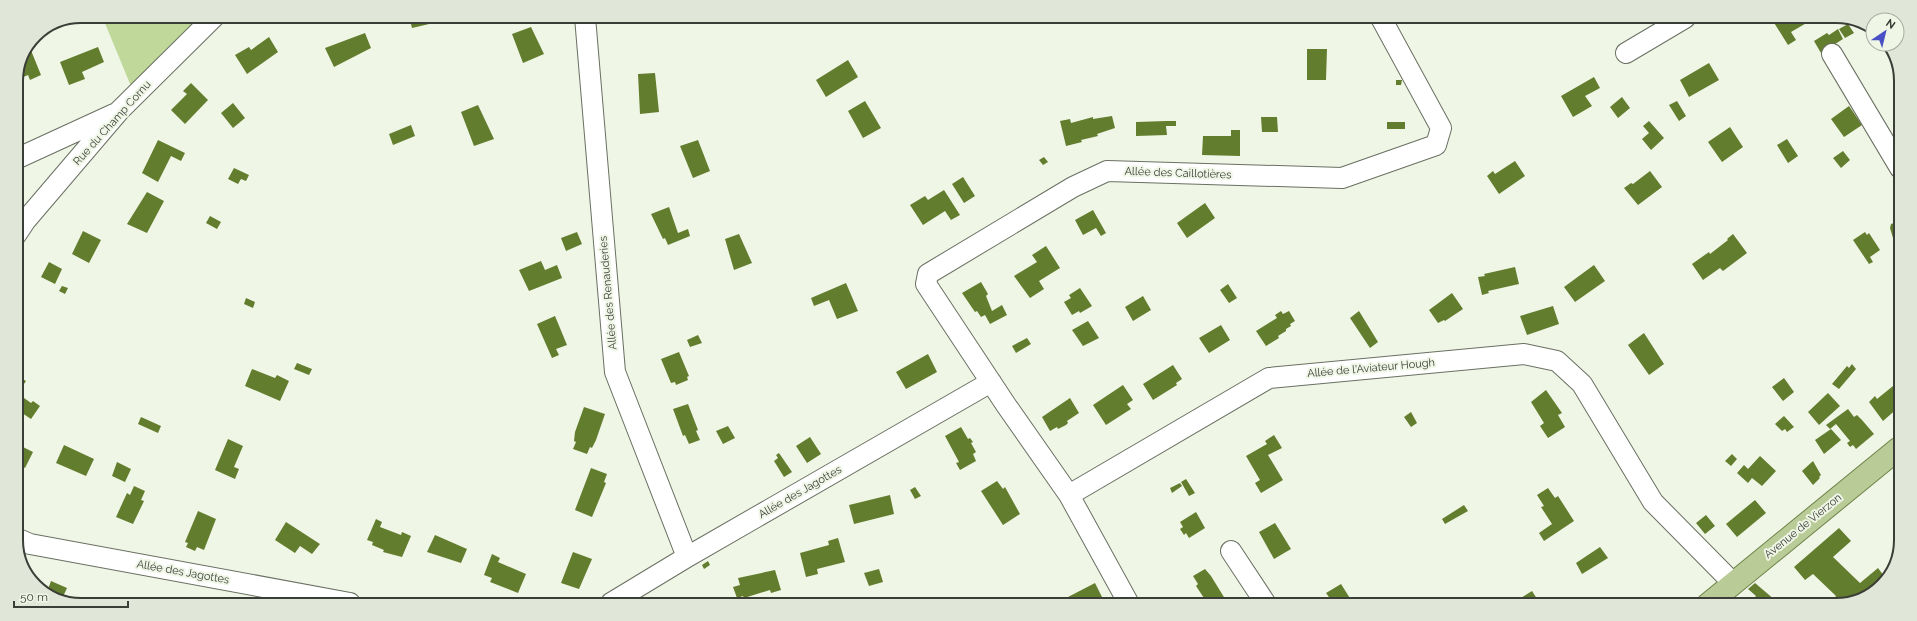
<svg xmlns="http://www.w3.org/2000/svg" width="1917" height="621" font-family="Raleway,sans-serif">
	<rect width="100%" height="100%" fill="#eff6e6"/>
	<path fill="#c1d89b" d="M102 16H217L135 96Z"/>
	<path fill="#637d2e" d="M83 16H100L85 22Z
		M409 16H441L442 21 412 28Z
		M1771 18H1808L1810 21 1791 32 1796 40 1788 45Z
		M1848 24 1854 33 1845 38 1839 29Z
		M531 27 544 54 523 63 512 34Z
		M1838 29 1843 39 1821 53 1814 41 1827 33 1829 35Z
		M365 33 371 48 334 67 325 48Z
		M269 37 278 52 247 74 235 55 249 47 251 50Z
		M98 47 104 62 82 72 85 79 69 85 60 62Z
		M30 48 41 75 30 80 28 75 16 80 21 68 25 67 23 63Z
		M1307 49H1327L1326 80H1307Z
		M848 60 858 77 826 97 816 80Z
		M1709 63 1719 80 1689 97 1680 80Z
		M655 73 659 112 640 114 638 74Z
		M1594 77 1600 88 1585 96 1592 106 1573 117 1561 96Z
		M1396 80H1402L1401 85H1396Z
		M191 83 208 100 185 124 171 110 187 94 183 91Z
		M1622 97 1630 108 1618 118 1610 107Z
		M865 101 881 128 863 138 848 111Z
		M1677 101 1686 116 1679 121 1669 105Z
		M233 103 245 118 233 128 221 113Z
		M478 105 494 139 474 146 461 112Z
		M1849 106 1862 125 1844 137 1831 119Z
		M1112 116 1115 128 1097 134 1098 136 1081 140 1082 142 1066 146 1060 121 1070 119 1071 123 1093 117V119Z
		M1261 117H1277L1278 132H1262Z
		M1166 121H1176V126H1166L1167 135 1136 136V122Z
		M1649 121 1664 138 1651 150 1642 139 1649 133 1643 126Z
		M1387 122H1405V129H1387Z
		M411 125 415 136 393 145 389 134Z
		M1730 127 1743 147 1722 162 1708 142Z
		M1231 130H1240V156L1202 155 1203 136H1231Z
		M1787 139 1798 156 1788 163 1777 145Z
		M158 140 185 153 181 161 171 156 158 182 142 173Z
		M698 140 710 171 693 178 680 146Z
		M1843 151 1850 160 1841 168 1833 158Z
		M1044 157 1048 162 1043 165 1039 160Z
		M1515 161 1525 176 1499 194 1487 176 1493 171 1495 174Z
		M234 168 249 175 246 181 241 179 238 184 228 179Z
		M1650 171 1662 187 1638 205 1624 188 1631 183 1633 184Z
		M963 177 975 196 964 203 952 184Z
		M944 190 960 215 951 220 945 211 923 225 910 205 925 196 928 200Z
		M147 192 164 201 147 233 127 224Z
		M1205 203 1215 218 1187 238 1177 223Z
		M669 207 678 233 688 229 690 236 668 245 665 238 663 239 651 214Z
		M1093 210 1106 233 1101 236 1096 228 1083 235 1075 220Z
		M210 216 221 222 217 229 206 223Z
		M1900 221V254L1898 255 1890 228 1891 224Z
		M83 231 101 240 89 263 72 254Z
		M577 232 582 244 566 251 561 238Z
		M1865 232 1867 235 1869 233 1880 250 1870 257 1873 262 1869 264 1853 240Z
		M739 234 752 263 734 270 725 239Z
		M1733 234 1747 253 1723 271 1720 268 1703 280 1692 264 1709 252 1710 254 1728 240 1727 239Z
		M1046 246 1060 268 1039 281 1044 289 1030 298 1014 276 1037 262 1032 255Z
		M541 261 545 270 557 265 562 278 529 291 519 270Z
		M49 262 62 269 55 284 41 277Z
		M1594 265 1605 281 1575 302 1564 287Z
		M1515 267 1519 284 1488 291 1489 293 1482 295 1478 277 1485 276 1484 274Z
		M981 282 988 294 986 296 992 311 1002 305 1007 315 990 324 985 315 981 317 977 311 975 312 962 293Z
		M846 283 858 311 837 319 829 300 814 306 811 298Z
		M1228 284 1237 298 1229 303 1220 290Z
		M62 286 68 288 65 294 59 291Z
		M1080 288 1092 306 1080 313 1079 311 1072 315 1064 302 1071 298 1069 295Z
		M1452 293 1463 309 1445 321 1444 320 1438 323 1429 310Z
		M1143 296 1151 310 1133 321 1125 307Z
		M246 298 255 302 253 308 244 304Z
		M1553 306 1559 324 1527 335 1520 316Z
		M1281 311 1283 314 1289 311 1295 321 1290 324 1291 326 1286 329V331L1278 336 1279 338 1266 346 1256 331 1277 318 1275 315Z
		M1359 311 1378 342 1370 348 1350 318Z
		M555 316 567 345 556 349 559 355 552 358 537 324Z
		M1088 321 1099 338 1083 346 1072 330Z
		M1221 325 1230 340 1209 353 1199 338Z
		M1644 333 1664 364 1649 375 1628 345Z
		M698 335 702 343 690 347 687 340Z
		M1027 338 1031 344 1016 353 1012 346Z
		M679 352 689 376 687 377 688 380 676 385 675 382 671 383 661 359Z
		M928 354 937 372 906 389 896 372Z
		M297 363 312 369 309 375 294 369Z
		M1852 364 1856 369 1839 389 1832 384 1847 366 1849 368Z
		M1173 365 1182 379 1176 383 1177 385 1153 400 1143 384Z
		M252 369 275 378 277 375 289 381 280 401 245 386Z
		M16 375 26 381 18 393 20 395 18 397 16 396Z
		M1784 378 1794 392 1783 401 1772 387Z
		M1123 385 1133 400 1127 404 1131 409 1106 425 1093 405Z
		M1893 386 1899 394V407L1883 421 1869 402 1875 396 1877 399Z
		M1546 390 1562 413 1558 415 1565 427 1548 438 1540 426 1544 423 1531 402Z
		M1828 393 1840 406 1819 425 1808 412Z
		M24 398 31 403 33 401 40 406 31 419 16 409Z
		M1070 398 1079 413 1067 421 1068 423 1066 425 1058 429 1057 427 1050 431 1042 417Z
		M688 404 698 430 696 431 700 440 689 444 685 435 683 436 673 409Z
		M584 407 605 414 596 440 592 448 590 447 587 454 573 449 576 442 574 441 575 432Z
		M1848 409 1854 417 1857 415 1862 420 1874 434 1856 449 1853 445 1850 447 1847 443 1850 441 1836 424 1830 429 1826 425Z
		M1411 412 1417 423 1411 427 1404 417Z
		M1784 416 1794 427 1787 432 1785 429 1782 431 1775 424Z
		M141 417 161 426 158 433 138 424Z
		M728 426 735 438 723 444 716 431Z
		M961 427 968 439 970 438 973 442 971 443 976 452 973 454 976 461 960 470 956 463 959 462 945 436Z
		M1831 429 1841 440 1824 454 1815 440Z
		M1274 435 1282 448 1268 455 1283 480 1261 493 1255 483 1260 480 1246 456 1267 444 1265 441Z
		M810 437 821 454 807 463 796 446Z
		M228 439 243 446 234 467 239 469 235 479 215 470Z
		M64 445 94 459 86 476 56 463Z
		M21 446 33 452 25 468 16 463V457Z
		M779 453 792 472 784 477 774 461 778 458 776 455Z
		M1732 454 1737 459 1731 466 1725 461Z
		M1760 456 1776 471 1762 486 1752 478 1748 483 1737 473 1744 465 1748 469Z
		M1813 461 1821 475 1819 477 1820 478 1813 485 1802 471Z
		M117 462 131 469 125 482 112 476Z
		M591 468 607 474 604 482 606 483 592 517 575 510Z
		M1186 479 1195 493 1189 496 1181 482Z
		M997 481 1003 489 1005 487 1020 514 1003 525 981 491Z
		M1180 483 1182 486 1172 493 1170 488Z
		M134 486 145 491 141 500 144 501 133 524 116 517 127 493 130 495Z
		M915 487 921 496 915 499 910 490Z
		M1548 488 1555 498 1558 496 1574 521 1544 541 1539 533 1552 524 1541 507 1544 506 1537 495Z
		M890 495 894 514 854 524 849 505Z
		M1755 500 1766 513 1737 537 1726 524Z
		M1464 505 1468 511 1445 524 1442 519Z
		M198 511 216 519 204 550 197 547 195 551 186 547 188 543 185 542Z
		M1196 512 1205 528 1189 538 1186 533 1184 535 1180 529 1183 527 1180 522Z
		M1706 515 1715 526 1705 534 1696 523Z
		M376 519 382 522 380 527 401 535 402 532 411 536 402 557 383 552 384 550 372 545 373 542 367 540Z
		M286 522 320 544 312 554 300 546 295 553 275 540Z
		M1275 523 1291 549 1274 559 1259 532Z
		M1839 528 1851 541 1833 557 1860 583 1878 568 1884 576 1862 594 1864 596 1837 605H1829L1836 596 1813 574 1805 580 1794 567Z
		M435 535 467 549 461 563 427 552Z
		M838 538 845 562 817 569 818 574 806 577 800 553 829 545 828 541Z
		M1600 547 1608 558 1582 574 1576 563Z
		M573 552 592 559 579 589 561 583Z
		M492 554 500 558 498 562 526 574 518 593 490 582 492 578 484 575Z
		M708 561 710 565 704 569 702 565Z
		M879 569 883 582 869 586 864 573Z
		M1205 569 1211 576 1227 602 1223 604H1208L1196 586 1198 584 1193 576Z
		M775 570 781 590 771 593 770 590 744 598 743 596 737 598 733 587 740 585 738 578Z
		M51 581 67 588 61 601 47 592Z
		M1095 583 1104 601 1099 604H1072L1068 597Z
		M1755 583 1781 605H1755L1751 602 1756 596 1748 589Z
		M1341 584 1353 603 1350 604H1334L1326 593Z
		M1532 591 1541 605H1510Z
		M1632 598 1637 605H1624Z
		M246 599 259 602 244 603Z
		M1607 599 1612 605H1601Z"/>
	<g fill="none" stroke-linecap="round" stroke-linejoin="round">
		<g stroke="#6a7062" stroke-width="22">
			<path id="minor" d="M585 17 615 372 687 557
				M1381 18 1441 128 1436 145 1342 178 1107 171 1073 187 928 274 926 284 1006 405 1069 495 1269 378 1524 354 1557 361 1582 384 1653 502 1733 583
				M1626 53 1685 18
				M1832 54 1900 168
				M16 159 114 114
				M16 235 26 220 119 111 215 16
				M1069 495 1129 604
				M16 538 30 544 350 603
				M1231 551 1266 604
				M611 603 687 557 991 382"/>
		</g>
		<g stroke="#6e8348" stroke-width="24">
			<path id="major" d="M1707 605 1899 448"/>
		</g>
		<use href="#minor" stroke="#fff" stroke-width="20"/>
		<use href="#major" stroke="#b9cb97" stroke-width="22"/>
	</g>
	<g text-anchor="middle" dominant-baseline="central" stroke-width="4" stroke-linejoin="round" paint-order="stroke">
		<g font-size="11" fill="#3b3d37" stroke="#eff6e6">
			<text transform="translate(112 123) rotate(-48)">Rue du Champ Cornu</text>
			<text transform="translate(1178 173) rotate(2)">Allée des Caillotières</text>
			<text transform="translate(608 293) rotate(-95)">Allée des Renauderies</text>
			<text transform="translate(1371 368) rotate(-5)">Allée de l'Aviateur Hough</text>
			<text transform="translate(800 492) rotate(-30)">Allée des Jagottes</text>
			<text transform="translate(1803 526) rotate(-39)">Avenue de Vierzon</text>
			<text transform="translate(183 572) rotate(10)">Allée des Jagottes</text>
		</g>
	</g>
	<path d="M0 0H1917V621H0ZM81 23H1836A58 58 0 0 1 1894 81V540A58 58 0 0 1 1836 598H81A58 58 0 0 1 23 540V81A58 58 0 0 1 81 23Z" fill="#e1e7d8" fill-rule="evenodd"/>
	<path fill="none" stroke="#3b3d37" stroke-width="2" d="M81 23H1836A58 58 0 0 1 1894 81V540A58 58 0 0 1 1836 598H81A58 58 0 0 1 23 540V81A58 58 0 0 1 81 23Z"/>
	<g transform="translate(1885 32) rotate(35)"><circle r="19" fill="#eff6e6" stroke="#a7aca0"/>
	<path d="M0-3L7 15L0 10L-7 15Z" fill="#4950c5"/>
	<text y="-6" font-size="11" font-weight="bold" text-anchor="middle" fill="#3b3d37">N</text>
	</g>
	<path d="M14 601v6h114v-6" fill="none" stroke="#3b3d37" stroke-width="2"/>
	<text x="20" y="601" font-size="12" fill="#3b3d37" stroke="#eff6e6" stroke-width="3" paint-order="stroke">50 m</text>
</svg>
